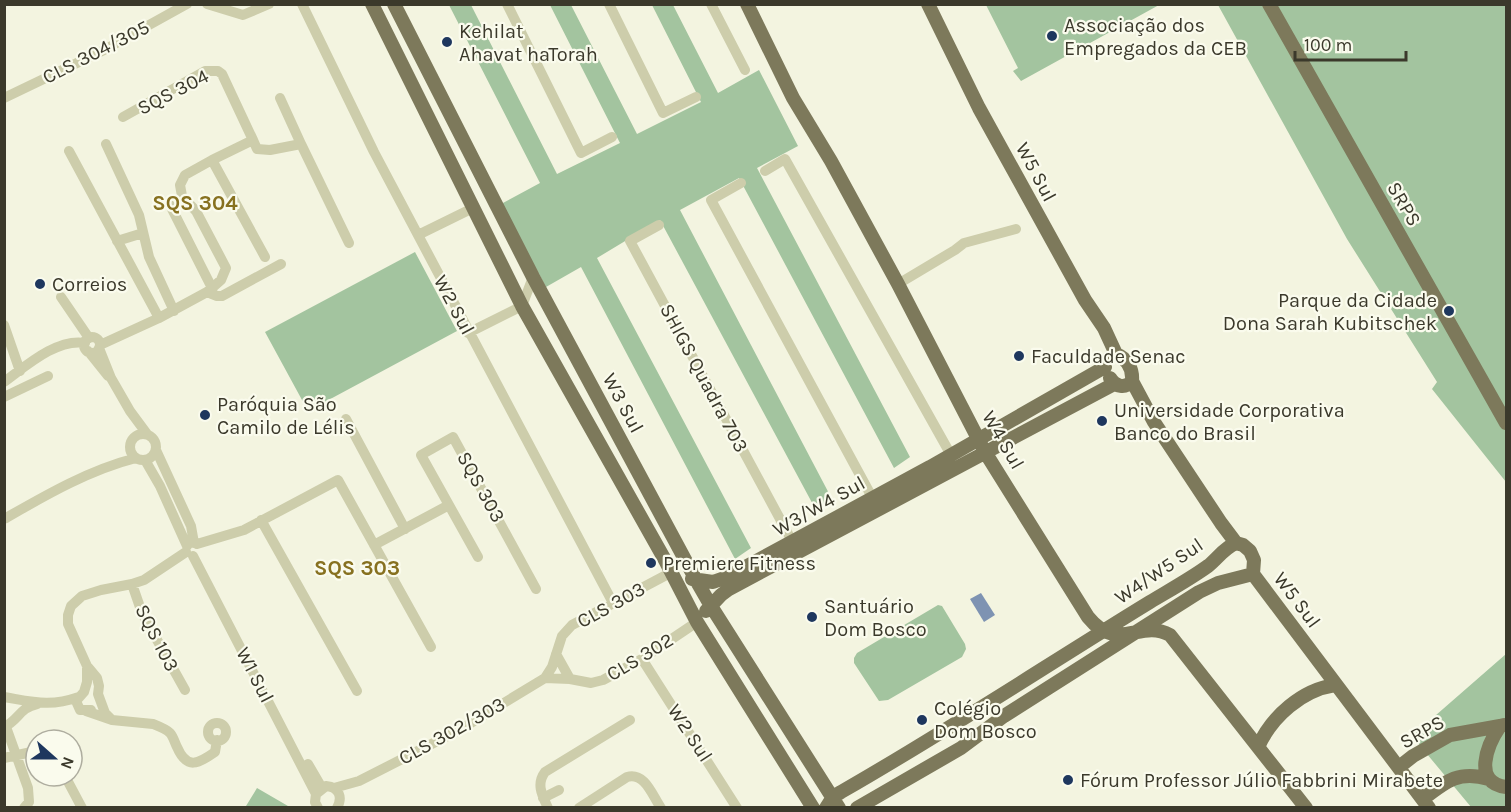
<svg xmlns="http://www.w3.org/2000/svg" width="1511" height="812" font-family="Karla,sans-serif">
	<rect width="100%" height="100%" fill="#f3f4e0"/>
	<path fill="#a3c49f" d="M449 5H471L557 174 620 143 550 5H571L637 134 701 102 652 5H673L718 93 759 70 798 146 757 168 910 457 894 468 739 178 680 210 833 501 817 512 660 220 597 258 751 548 735 559 581 267 546 287 501 204 540 183Z
		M986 5H1159L1021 81 1013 71 1018 68Z
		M1218 5H1506V482L1432 389 1437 382 1347 239Z
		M415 252 457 331 308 411 265 332Z
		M938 605 942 606 965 644 966 649 962 657 888 700 879 701 854 663V658L857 653Z
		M1506 654V807H1471L1412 736Z
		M257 788 288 806 287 807 246 806Z"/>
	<path fill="#7e93b2" d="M981 593 995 615 984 622 970 599Z"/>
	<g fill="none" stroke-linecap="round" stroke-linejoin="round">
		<path stroke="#cdcdab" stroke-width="10" d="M207 4 243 15 269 4
			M302 4 374 152 613 603
			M507 4 581 153 612 137
			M609 4 663 113 696 97
			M711 4 745 70
			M4 98 104 50 187 4
			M280 98 301 144
			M123 117 205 71H218L222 74 253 140 212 160
			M253 140 257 149 270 150 301 144 349 243
			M106 144 139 215 149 257 174 311
			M69 151 159 318
			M765 171 785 159 951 455
			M741 183 711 200 873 499
			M170 205 212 288 207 292
			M659 225 630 241 793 543
			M418 235 473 208
			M117 241 143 233
			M898 284 955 250 964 243 1016 229
			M212 288 221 280 226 268 196 211 182 196 180 185 185 175 212 160 265 257
			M61 297 89 338
			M4 325 20 371
			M468 333 522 306 533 277
			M84 345a8 8 0 1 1 16 0a8 8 0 1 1-16 0Z
			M100 345 159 318 207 292 217 296H222L281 264
			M99 348 111 378 130 411 147 434
			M88 351 108 376
			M4 382C26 366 57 338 85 343
			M4 397 48 376
			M346 419 405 529
			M130 447a13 13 0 1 1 26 0a13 13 0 1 1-26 0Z
			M156 450 191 526 194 543
			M145 460 160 486 187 546
			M4 519C46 495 89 470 136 458
			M261 520 357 691
			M197 544 244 530 338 480 431 647
			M374 545 449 505
			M193 556 316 794
			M478 557 421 455 453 437 536 589
			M556 654 570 679
			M642 659 737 808
			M87 666V682L84 692 76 701 80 710H91
			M545 678 570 679 591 683 603 680 642 659 697 622
			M185 690 142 613 132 584 144 580 186 552
			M4 697C34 702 50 707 79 697
			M86 711 112 720 153 724C158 726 166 729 170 733 173 736 175 743 177 747 187 770 198 764 215 752L217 740
			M112 720 105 713 98 694 99 686 97 678 87 666 68 624V615L71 606 82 596 101 590 132 584
			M208 732a9 9 0 1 1 18 0a9 9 0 1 1-18 0Z
			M4 727C19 720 19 708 37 704
			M6 727 28 788 29 802 24 808
			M4 758 36 751
			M308 764 322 788
			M65 776 82 808
			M334 788 359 781 461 729 545 678 552 667 562 636 572 625 672 572
			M543 798 559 790
			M318 808 315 802 316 794 326 786C339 787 343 797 337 808
			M548 808C542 795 536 784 545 772L630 720
			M579 808 627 777C645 772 652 795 661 808"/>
		<path stroke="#7d795b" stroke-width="14" d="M372 4 522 306 665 560 697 622 813 808
			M394 4 533 277 696 580 711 606 839 808
			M747 4 793 98 831 161 898 284 985 452 1088 617C1118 654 1140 618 1170 635L1306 808
			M928 4 979 108 1085 300 1104 328 1116 354
			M1269 4 1506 423
			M1109 358 1116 354C1128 359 1133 369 1132 381L1154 422 1221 523 1236 543 1243 545 1250 551 1254 560 1253 574
			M1110 378C1116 387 1125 389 1132 381
			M1253 574 1429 808
			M692 579 713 582 727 577 930 467 1105 367
			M706 611 721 595 729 589 1114 384
			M1504 725 1500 726C1487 745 1472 783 1506 787
			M1258 747C1272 716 1302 690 1335 685
			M1399 767 1413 756 1450 735 1500 726
			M1423 799C1446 781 1459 770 1489 779
			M826 808 833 797 841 792C946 732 1047 665 1150 602 1170 590 1190 579 1208 566 1218 558 1224 548 1236 543
			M857 808 961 748 1004 716 1199 592 1218 583 1253 574"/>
	</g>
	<g fill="#1e375e" stroke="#fafbed" stroke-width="2">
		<circle cx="1052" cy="36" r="6"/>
		<circle cx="447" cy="42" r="6"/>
		<circle cx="40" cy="284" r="6"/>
		<circle cx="1449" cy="311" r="6"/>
		<circle cx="1019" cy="356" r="6"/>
		<circle cx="205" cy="415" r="6"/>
		<circle cx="1102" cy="421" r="6"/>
		<circle cx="651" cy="563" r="6"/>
		<circle cx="812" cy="617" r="6"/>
		<circle cx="922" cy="720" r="6"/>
		<circle cx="1068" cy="780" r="6"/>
	</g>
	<g text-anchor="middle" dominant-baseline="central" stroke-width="4.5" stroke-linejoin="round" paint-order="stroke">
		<g font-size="20" fill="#3b392b" stroke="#fafbed" text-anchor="start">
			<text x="1064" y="25">Associação dos<tspan x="1064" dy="23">Empregados da CEB</tspan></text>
			<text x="459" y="31">Kehilat<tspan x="459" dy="23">Ahavat haTorah</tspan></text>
			<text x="52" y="284">Correios</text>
			<text x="1437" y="300" text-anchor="end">Parque da Cidade<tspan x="1437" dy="23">Dona Sarah Kubitschek</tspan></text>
			<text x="1031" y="356">Faculdade Senac</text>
			<text x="217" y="404">Paróquia São<tspan x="217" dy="23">Camilo de Lélis</tspan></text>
			<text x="1114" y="410">Universidade Corporativa<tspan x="1114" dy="23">Banco do Brasil</tspan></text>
			<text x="663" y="563">Premiere Fitness</text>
			<text x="824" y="606">Santuário<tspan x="824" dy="23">Dom Bosco</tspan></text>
			<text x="934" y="708">Colégio<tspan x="934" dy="23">Dom Bosco</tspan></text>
			<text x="1080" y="780">Fórum Professor Júlio Fabbrini Mirabete</text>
		</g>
		<g font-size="20" fill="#3b392b" stroke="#fafbed">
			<text transform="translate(96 52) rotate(-27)">CLS 304/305</text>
			<text transform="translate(173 92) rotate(-27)">SQS 304</text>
			<text transform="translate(1036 172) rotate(62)">W5 Sul</text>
			<text transform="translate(1404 204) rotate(60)">SRPS</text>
			<text transform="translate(454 305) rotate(62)">W2 Sul</text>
			<text transform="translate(704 378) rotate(62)">SHIGS Quadra 703</text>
			<text transform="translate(623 403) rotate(62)">W3 Sul</text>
			<text transform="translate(1003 440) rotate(60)">W4 Sul</text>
			<text transform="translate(481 487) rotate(61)">SQS 303</text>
			<text transform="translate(819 506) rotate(-29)">W3/W4 Sul</text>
			<text transform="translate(1159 571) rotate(-34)">W4/W5 Sul</text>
			<text transform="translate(1297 600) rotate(53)">W5 Sul</text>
			<text transform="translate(611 605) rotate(-29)">CLS 303</text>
			<text transform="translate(157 638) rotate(63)">SQS 103</text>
			<text transform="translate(640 657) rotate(-31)">CLS 302</text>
			<text transform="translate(255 675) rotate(63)">W1 Sul</text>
			<text transform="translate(452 731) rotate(-29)">CLS 302/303</text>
			<text transform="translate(1422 732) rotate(-29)">SRPS</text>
			<text transform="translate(690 733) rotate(57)">W2 Sul</text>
		</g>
		<g font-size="21" font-weight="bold" fill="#877120" stroke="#fafbed">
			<text x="195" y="203">SQS 304</text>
			<text x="357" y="568">SQS 303</text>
		</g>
	</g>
	<rect width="1511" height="812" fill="none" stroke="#3b392b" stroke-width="12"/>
	<g transform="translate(54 758) rotate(111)"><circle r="28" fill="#fafbed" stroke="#aead9f" stroke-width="1.5"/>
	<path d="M0-4.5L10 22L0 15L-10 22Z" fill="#1e375e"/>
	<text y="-9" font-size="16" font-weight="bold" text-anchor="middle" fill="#3b392b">N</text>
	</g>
	<path d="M1295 51v9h111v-9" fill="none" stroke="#3b392b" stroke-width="3"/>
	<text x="1304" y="51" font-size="18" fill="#3b392b" stroke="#fafbed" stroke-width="4.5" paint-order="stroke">100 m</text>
</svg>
